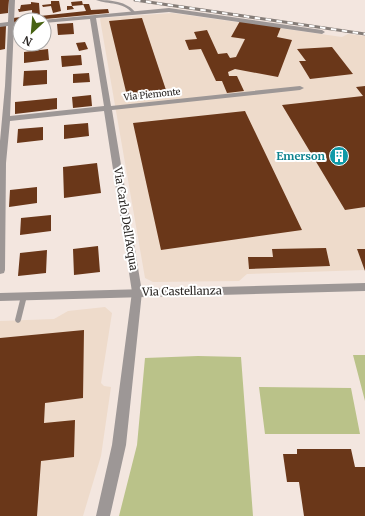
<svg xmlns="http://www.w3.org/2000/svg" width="365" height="516" font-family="Merriweather,serif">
	<rect width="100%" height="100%" fill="#f3e6df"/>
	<path fill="#eedbcb" d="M172 13 342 37 348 34 365 36V270L247 274 239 281 153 282 145 278 100 19 101 18Z
		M105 307 112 313 101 383 104 386 111 387 101 456 83 516H0V321L54 319 68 311Z"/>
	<path fill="#bac289" d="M353 355H365V401Z
		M198 356 241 357 253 516H119L137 445 145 358Z
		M259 387 351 388 360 434H265Z"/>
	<path fill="#6a3719" d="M0 0H9L8 13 0 14Z
		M51 1H59L61 11 53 13 51 6 43 7 42 5 51 4Z
		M82 1 83 5 72 6 74 9 67 10V6H72L71 2Z
		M31 2 39 3 40 16 86 11 83 4H89L91 10 108 9 109 13 13 22V18L29 16 32 14V10L19 12 18 9H20L21 5 31 4Z
		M142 18 168 96 128 100 109 21Z
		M240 21 281 27 277 37 292 40 278 77 235 69 228 72 229 76H237L244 91 227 93 222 81H216L201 49 189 50 185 40 197 39 194 32 207 30 218 54 227 53 230 58 236 57 245 39 231 37Z
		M73 23 74 34 58 35 57 24Z
		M0 26H6L5 49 0 50Z
		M85 42 88 49 79 51 76 43Z
		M332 47 353 74 310 79 299 61H306L297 49Z
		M48 49 49 60 24 63V52Z
		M81 55 82 65 62 67 61 56Z
		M47 70V84L23 86 24 71Z
		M89 73 90 82 73 83V74Z
		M365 86V207L345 210 282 105 363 96 356 87Z
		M91 95 92 106 73 108 72 97Z
		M57 98V109L15 114V102Z
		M245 111 302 230 161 250 133 123Z
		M88 123 89 136 64 139V125Z
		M43 127V140L17 143 18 129Z
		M97 163 101 193 64 198 63 167Z
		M37 187V203L9 207 10 190Z
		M51 215V231L20 235 21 218Z
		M98 246 100 272 74 275 73 249Z
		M326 248 330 266 249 269 248 257H273L272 249Z
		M357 249H365V271Z
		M47 250 46 273 18 276 20 253Z
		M84 330 83 398 45 403 44 423 75 420 74 457 41 461 37 516H0V338Z
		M297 449H351L355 467H365V516H304L299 482H287L283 454H297Z"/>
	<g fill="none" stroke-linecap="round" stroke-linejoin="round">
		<path fill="#9d9796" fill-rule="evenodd" d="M96 0C110 0 127 1 136 13L133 14C123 1 109 5 96 0Z
			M24 293 26 294 27 296 21 320 20 322 18 323 16 322 15 320 21 296 22 294Z"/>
		<path fill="#9d9796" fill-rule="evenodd" d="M9 0H15L14 22 20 21V25H14L10 116 104 106 90 19 44 23V20H42L169 8 322 30 325 32 322 34 169 12 96 18 111 106 300 86 304 88 300 90 112 110 142 292 126 445 110 516H96L112 445 132 292 104 111 10 121 6 163 5 270 4 273 0 274V141L5 86 8 26 0 27V23L8 22Z"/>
		<path fill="#9d9796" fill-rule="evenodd" d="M365 283V291L0 301V293Z"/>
		<g stroke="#857d78" stroke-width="3">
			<path id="rail" d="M135 0 365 34"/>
		</g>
		<use href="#rail" stroke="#fff" stroke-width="2" stroke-dasharray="5.5" stroke-linecap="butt"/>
	</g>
	<defs>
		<g id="building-disc" transform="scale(1)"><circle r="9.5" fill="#0f9aa8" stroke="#fff"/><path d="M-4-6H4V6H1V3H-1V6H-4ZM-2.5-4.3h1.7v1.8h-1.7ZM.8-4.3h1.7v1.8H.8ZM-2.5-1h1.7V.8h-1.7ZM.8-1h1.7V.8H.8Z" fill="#fff"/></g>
	</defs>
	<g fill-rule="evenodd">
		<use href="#building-disc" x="339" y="156"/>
	</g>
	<g text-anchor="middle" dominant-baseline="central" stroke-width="4" stroke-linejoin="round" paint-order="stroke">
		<g font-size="9" fill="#282421" stroke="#fff">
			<text transform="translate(152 94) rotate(-6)">Via Piemonte</text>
		</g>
		<g font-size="11" font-weight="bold" fill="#0d838f" stroke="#fff" text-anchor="end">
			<text x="325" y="156">Emerson</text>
		</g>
		<g font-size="11" fill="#282421" stroke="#fff">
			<text transform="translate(126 219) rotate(81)">Via Carlo Dell'Acqua</text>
			<text transform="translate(182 291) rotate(-1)">Via Castellanza</text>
		</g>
	</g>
	<g transform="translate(32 32) rotate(206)"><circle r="19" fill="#ffffff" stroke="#a9a7a6"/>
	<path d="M0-3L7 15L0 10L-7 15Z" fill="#476212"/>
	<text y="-6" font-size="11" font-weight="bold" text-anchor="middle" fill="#282421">N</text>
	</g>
</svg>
